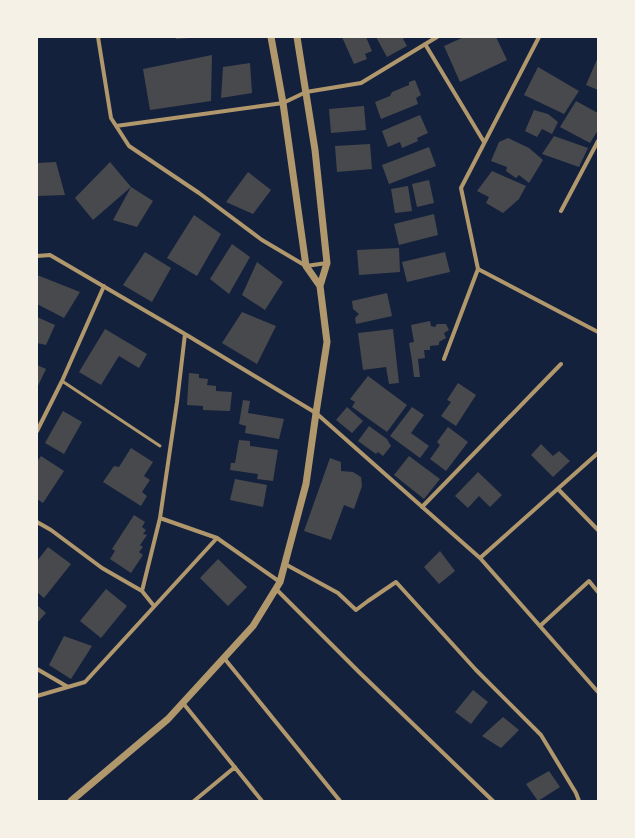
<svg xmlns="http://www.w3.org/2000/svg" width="635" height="838" font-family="Mulish,sans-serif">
	<rect width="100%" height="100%" fill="#14213d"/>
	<path fill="#48494c" d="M176 37H190V38L176 39Z
		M342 37H366L372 51 365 54 367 59 354 64Z
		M376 37H406L403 39 407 46 387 57Z
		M464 37H496L507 60 460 82 444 46Z
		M212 55 211 101 150 110 143 69Z
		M598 57V90L586 85Z
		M250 63 252 93 221 98 223 67Z
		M538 67 579 91 564 114 524 95Z
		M415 80 421 95 416 98 418 104 381 119 375 102 390 96 392 92 409 85V82Z
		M576 101 598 113V130L590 143 560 127Z
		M364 106 366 130 331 133 329 109Z
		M534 110 548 114 558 122 552 134 542 129 537 137 525 131Z
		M420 115 428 133 417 138 418 141 402 148 400 142 388 147 382 131Z
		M554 136 588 148 579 167 542 154Z
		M508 138 529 148 543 160 529 183 519 175 516 178 506 171 507 167 491 161 499 142Z
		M370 144 372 169 337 172 335 146Z
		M429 147 436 166 389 184 382 165Z
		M56 162 65 195 37 196V163Z
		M110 162 131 187 153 201 137 227 113 220 131 187 93 220 75 198Z
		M492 171 526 186 519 199 503 213 486 203 489 197 477 191Z
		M248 172 271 190 253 214 226 202Z
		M429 180 434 203 417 207 412 184Z
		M408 186 412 211 395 213 391 189Z
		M434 214 438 235 399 245 394 224Z
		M194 215 221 234 197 276 167 258Z
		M232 244 250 257 229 294 210 279Z
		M399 248 400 272 359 275 357 250Z
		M145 252 171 268 152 302 123 285Z
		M445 252 450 272 407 282 402 262Z
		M257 262 283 282 265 310 242 295Z
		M37 275 80 292 64 318 37 304Z
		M387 293 392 316 356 324 355 318 359 314 353 309 352 301Z
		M242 312 276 326 257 364 222 343Z
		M37 317 55 325 46 345 37 343Z
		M430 321 431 326 435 327 437 324H446L449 330 444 333 446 338 439 342V345L430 346V350H424L425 358 418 359 420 377H414L412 361 409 343 414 342 411 325Z
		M105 329 147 354 139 368 119 356 101 385 79 372Z
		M393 329 399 383 389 384 386 367 363 370 358 333Z
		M37 365 46 369 37 388Z
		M189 373 199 374V378L208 379 207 385 216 386V391L232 392 230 411 203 410V406L187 405Z
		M368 376 407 405 387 432 352 407 355 402 350 399Z
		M458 383 476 395 456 426 441 416 451 402 447 400Z
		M243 400 250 401 248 413 284 419 279 439 245 433 246 426 239 424Z
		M347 407 363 421 352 433 336 420Z
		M412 407 424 415 411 433 429 446 420 458 390 436Z
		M63 411 82 422 64 454 45 443Z
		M369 426 387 439 391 446 383 456 378 452 376 454 358 441Z
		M448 427 468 442 446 471 430 459 440 445 437 442Z
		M239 440 250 441V446L278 450 273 481 257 479 258 474 230 470 231 463H235Z
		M541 444 553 456 559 451 570 461 553 477 531 455Z
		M131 448 153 462 144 476 150 480 142 492 147 496 141 506 103 482 114 466 119 467Z
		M41 456 64 471 43 503 37 499V462Z
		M409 456 440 479 424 499 394 475Z
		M330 458 341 462V471L353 472 361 477 362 486 354 509 344 505 331 540 304 531Z
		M478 472 502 495 490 507 479 496 468 508 455 496Z
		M235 479 267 485 263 507 230 500Z
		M134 515 145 522 142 527 146 530 143 534 147 535 140 545 143 547 139 552 143 555 131 573 110 559 115 551 112 549Z
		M48 547 71 564 44 598 37 592V561Z
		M440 551 455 571 439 584 424 567Z
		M218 559 247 587 228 606 200 578Z
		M106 589 127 606 101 638 80 621Z
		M37 605 46 613 37 623Z
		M64 636 92 646 71 679 49 665Z
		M473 690 488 702 471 724 455 712Z
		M503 717 519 730 501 748 482 736Z
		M549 771 560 787 538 801 526 784Z"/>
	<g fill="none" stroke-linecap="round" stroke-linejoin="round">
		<path stroke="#b1986c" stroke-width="3" d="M62 381 160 446"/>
		<path stroke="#b1986c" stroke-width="4" d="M98 37 111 118 129 146 199 193 262 240 306 266 327 263
			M425 44 484 142
			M116 126 283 103 306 92 361 83 437 37
			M561 211 598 141
			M37 256 50 255 185 334 316 413 480 558 598 692
			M478 269 598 332
			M444 359 478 269 461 188 539 37
			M37 431 62 381 104 286
			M558 489 598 530
			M422 507 561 364
			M160 518 217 538 280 582
			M37 522 51 530 102 568 142 591 154 606
			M480 558 598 453
			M285 564 338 593 356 610 368 601 396 582 476 670 541 735 576 793 579 801
			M276 589 359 672 493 801
			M142 591 160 518 177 402 185 334
			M540 626 589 581 598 592
			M224 658 340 801
			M37 669 68 687
			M37 696 85 682 217 538
			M183 703 262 801
			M194 801 235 767"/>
		<path stroke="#b1986c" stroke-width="7" d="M271 37 283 103 306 266 320 286
			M71 801 168 719 253 626 280 582 306 484 316 413 327 342 320 286 327 263 315 150 297 37"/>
	</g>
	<rect width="635" height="838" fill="none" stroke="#f6f1e7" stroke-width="76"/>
</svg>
